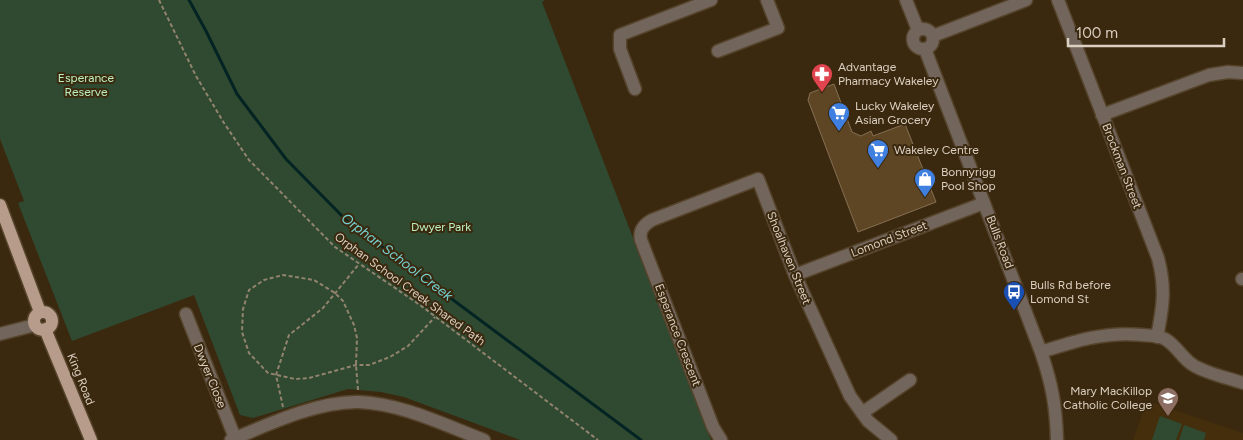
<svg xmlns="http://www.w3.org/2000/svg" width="1243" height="440" font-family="Figtree,sans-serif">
	<rect width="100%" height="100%" fill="#3b290f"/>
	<path fill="#442e0c" d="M1147 401 1243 433V440H1133Z"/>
	<path fill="#2f4a30" d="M0 0H545L542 2 711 440H520L404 397 381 392 348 389 253 418 240 415 194 295 72 341 18 203 24 201 0 139Z
		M1160 416 1182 424 1176 440H1152Z
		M1184 425 1206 433 1204 440H1179Z"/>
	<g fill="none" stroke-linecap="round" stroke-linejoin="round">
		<path stroke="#042323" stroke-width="3" d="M189 0 206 31 237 94 286 159 346 220 641 440"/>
	</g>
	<path fill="#5e4624" stroke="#846f54" d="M834 84 852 132 861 136 871 131 873 136 905 124 936 202 858 232 808 100 810 93Z"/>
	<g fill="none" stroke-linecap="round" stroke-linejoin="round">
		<g stroke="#55442b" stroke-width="15">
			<path id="minor" d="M906 0 918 30
				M1058 0 1158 258C1166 288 1163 307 1157 337
				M913 39a10 10 0 1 1 20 0a10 10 0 1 1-20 0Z
				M933 36 1026 0
				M925 49 1041 352C1052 384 1056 406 1057 440
				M718 51 778 28 767 0
				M635 89 620 49V35L711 0
				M1102 115 1209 75 1228 72 1243 73
				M795 275 984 203
				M1242 279H1243
				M186 314 235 438
				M0 334 35 325
				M1041 352C1075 341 1106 331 1142 335 1149 336 1158 335 1165 339 1176 345 1182 358 1193 365 1205 373 1228 378 1243 383
				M862 413 910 380
				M231 440C269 424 318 401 359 402 403 404 444 425 484 440
				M721 440 713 427 641 240C639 231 643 225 652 220L758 179 795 275 850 396 868 421 891 440"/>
		</g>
		<g stroke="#55442b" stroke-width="15">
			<path id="major" d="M0 205 40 312
				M34 321a9 9 0 1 1 18 0a9 9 0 1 1-18 0Z
				M45 329 91 440"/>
		</g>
		<path stroke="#92836f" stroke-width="2" stroke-dasharray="4 2.5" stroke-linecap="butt" d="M159 0 196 76 224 123 249 160 335 247 420 305 598 440
			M358 390 356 365 357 338 354 325 343 301 335 293 314 280 283 275 264 280 249 290 243 309 242 332 249 353 268 373 295 379 309 378 356 365H369L390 357 408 346 435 317
			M283 407 276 375 289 335 323 308 359 264"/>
		<use href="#minor" stroke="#72655c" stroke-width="12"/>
		<use href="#major" stroke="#b79c8b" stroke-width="12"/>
	</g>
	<defs>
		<g id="pharmacy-pin" transform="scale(1.125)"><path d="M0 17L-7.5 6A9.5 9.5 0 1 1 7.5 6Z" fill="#e0444e" stroke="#3b290f"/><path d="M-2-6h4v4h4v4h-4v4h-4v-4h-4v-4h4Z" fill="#fff"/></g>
		<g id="supermarket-pin" transform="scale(1.125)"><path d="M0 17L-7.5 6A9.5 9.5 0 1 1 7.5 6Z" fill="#3f7fe0" stroke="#3b290f"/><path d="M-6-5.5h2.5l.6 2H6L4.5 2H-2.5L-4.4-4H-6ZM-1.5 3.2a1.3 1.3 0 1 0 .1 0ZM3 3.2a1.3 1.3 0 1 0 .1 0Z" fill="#fff"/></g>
		<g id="shop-pin" transform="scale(1.125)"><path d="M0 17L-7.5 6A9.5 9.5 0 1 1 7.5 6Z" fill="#3f7fe0" stroke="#3b290f"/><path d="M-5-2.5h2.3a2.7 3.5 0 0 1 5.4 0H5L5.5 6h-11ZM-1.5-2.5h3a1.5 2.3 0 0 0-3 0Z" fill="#fff"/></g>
		<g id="bus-pin" transform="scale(1.125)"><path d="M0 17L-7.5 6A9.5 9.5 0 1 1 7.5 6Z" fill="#1a4fb4" stroke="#3b290f"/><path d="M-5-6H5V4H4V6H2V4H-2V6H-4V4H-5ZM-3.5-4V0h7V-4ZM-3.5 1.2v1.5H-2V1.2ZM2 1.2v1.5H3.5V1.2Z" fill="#fff"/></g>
		<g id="school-pin" transform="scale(1.125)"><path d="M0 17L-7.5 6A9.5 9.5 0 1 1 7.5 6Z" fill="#8d6e63" stroke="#3b290f"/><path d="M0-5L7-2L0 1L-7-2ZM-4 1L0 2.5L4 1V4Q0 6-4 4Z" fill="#fff"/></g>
	</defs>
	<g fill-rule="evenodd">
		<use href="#pharmacy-pin" x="822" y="74"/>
		<use href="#supermarket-pin" x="839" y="113"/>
		<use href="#supermarket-pin" x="878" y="150"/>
		<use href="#shop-pin" x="925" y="179"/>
		<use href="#bus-pin" x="1014" y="292"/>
		<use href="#school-pin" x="1168" y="398"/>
	</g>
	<g text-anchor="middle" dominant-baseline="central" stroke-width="4" stroke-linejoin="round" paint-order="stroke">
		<g font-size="12" fill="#dbcfc1" stroke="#3b290f" text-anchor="start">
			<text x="838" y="67">Advantage<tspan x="838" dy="14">Pharmacy Wakeley</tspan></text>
			<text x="855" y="106">Lucky Wakeley<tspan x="855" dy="14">Asian Grocery</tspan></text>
			<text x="894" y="150">Wakeley Centre</text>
			<text x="941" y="172">Bonnyrigg<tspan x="941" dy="14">Pool Shop</tspan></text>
			<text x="1030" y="285">Bulls Rd before<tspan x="1030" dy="14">Lomond St</tspan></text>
			<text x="1152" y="391" text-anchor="end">Mary MacKillop<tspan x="1152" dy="14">Catholic College</tspan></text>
		</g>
		<g font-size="12" fill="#bbf0bc" stroke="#3b290f">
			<text x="86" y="78">Esperance<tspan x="86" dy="14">Reserve</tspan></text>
			<text x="441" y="227">Dwyer Park</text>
		</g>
		<g font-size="12" fill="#dbcfc1" stroke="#3b290f">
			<text transform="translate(1122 166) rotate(69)">Brockman Street</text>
			<text transform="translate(889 239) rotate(-21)">Lomond Street</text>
			<text transform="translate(1000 242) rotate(69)">Bulls Road</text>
			<text transform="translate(789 258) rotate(68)">Shoalhaven Street</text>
			<text transform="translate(410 289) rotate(36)">Orphan School Creek Shared Path</text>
			<text transform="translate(678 335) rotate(69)">Esperance Crescent</text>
			<text transform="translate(210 376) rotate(68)">Dwyer Close</text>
			<text transform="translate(81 379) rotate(68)">King Road</text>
		</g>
		<g font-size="14" font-style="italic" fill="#74d2d2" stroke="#3b290f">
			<text transform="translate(397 257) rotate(37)">Orphan School Creek</text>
		</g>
	</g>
	<path d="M1068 38v8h156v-8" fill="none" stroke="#dbcfc1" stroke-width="2.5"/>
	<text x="1076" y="38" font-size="15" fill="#dbcfc1" stroke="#3b290f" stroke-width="4" paint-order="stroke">100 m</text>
</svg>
